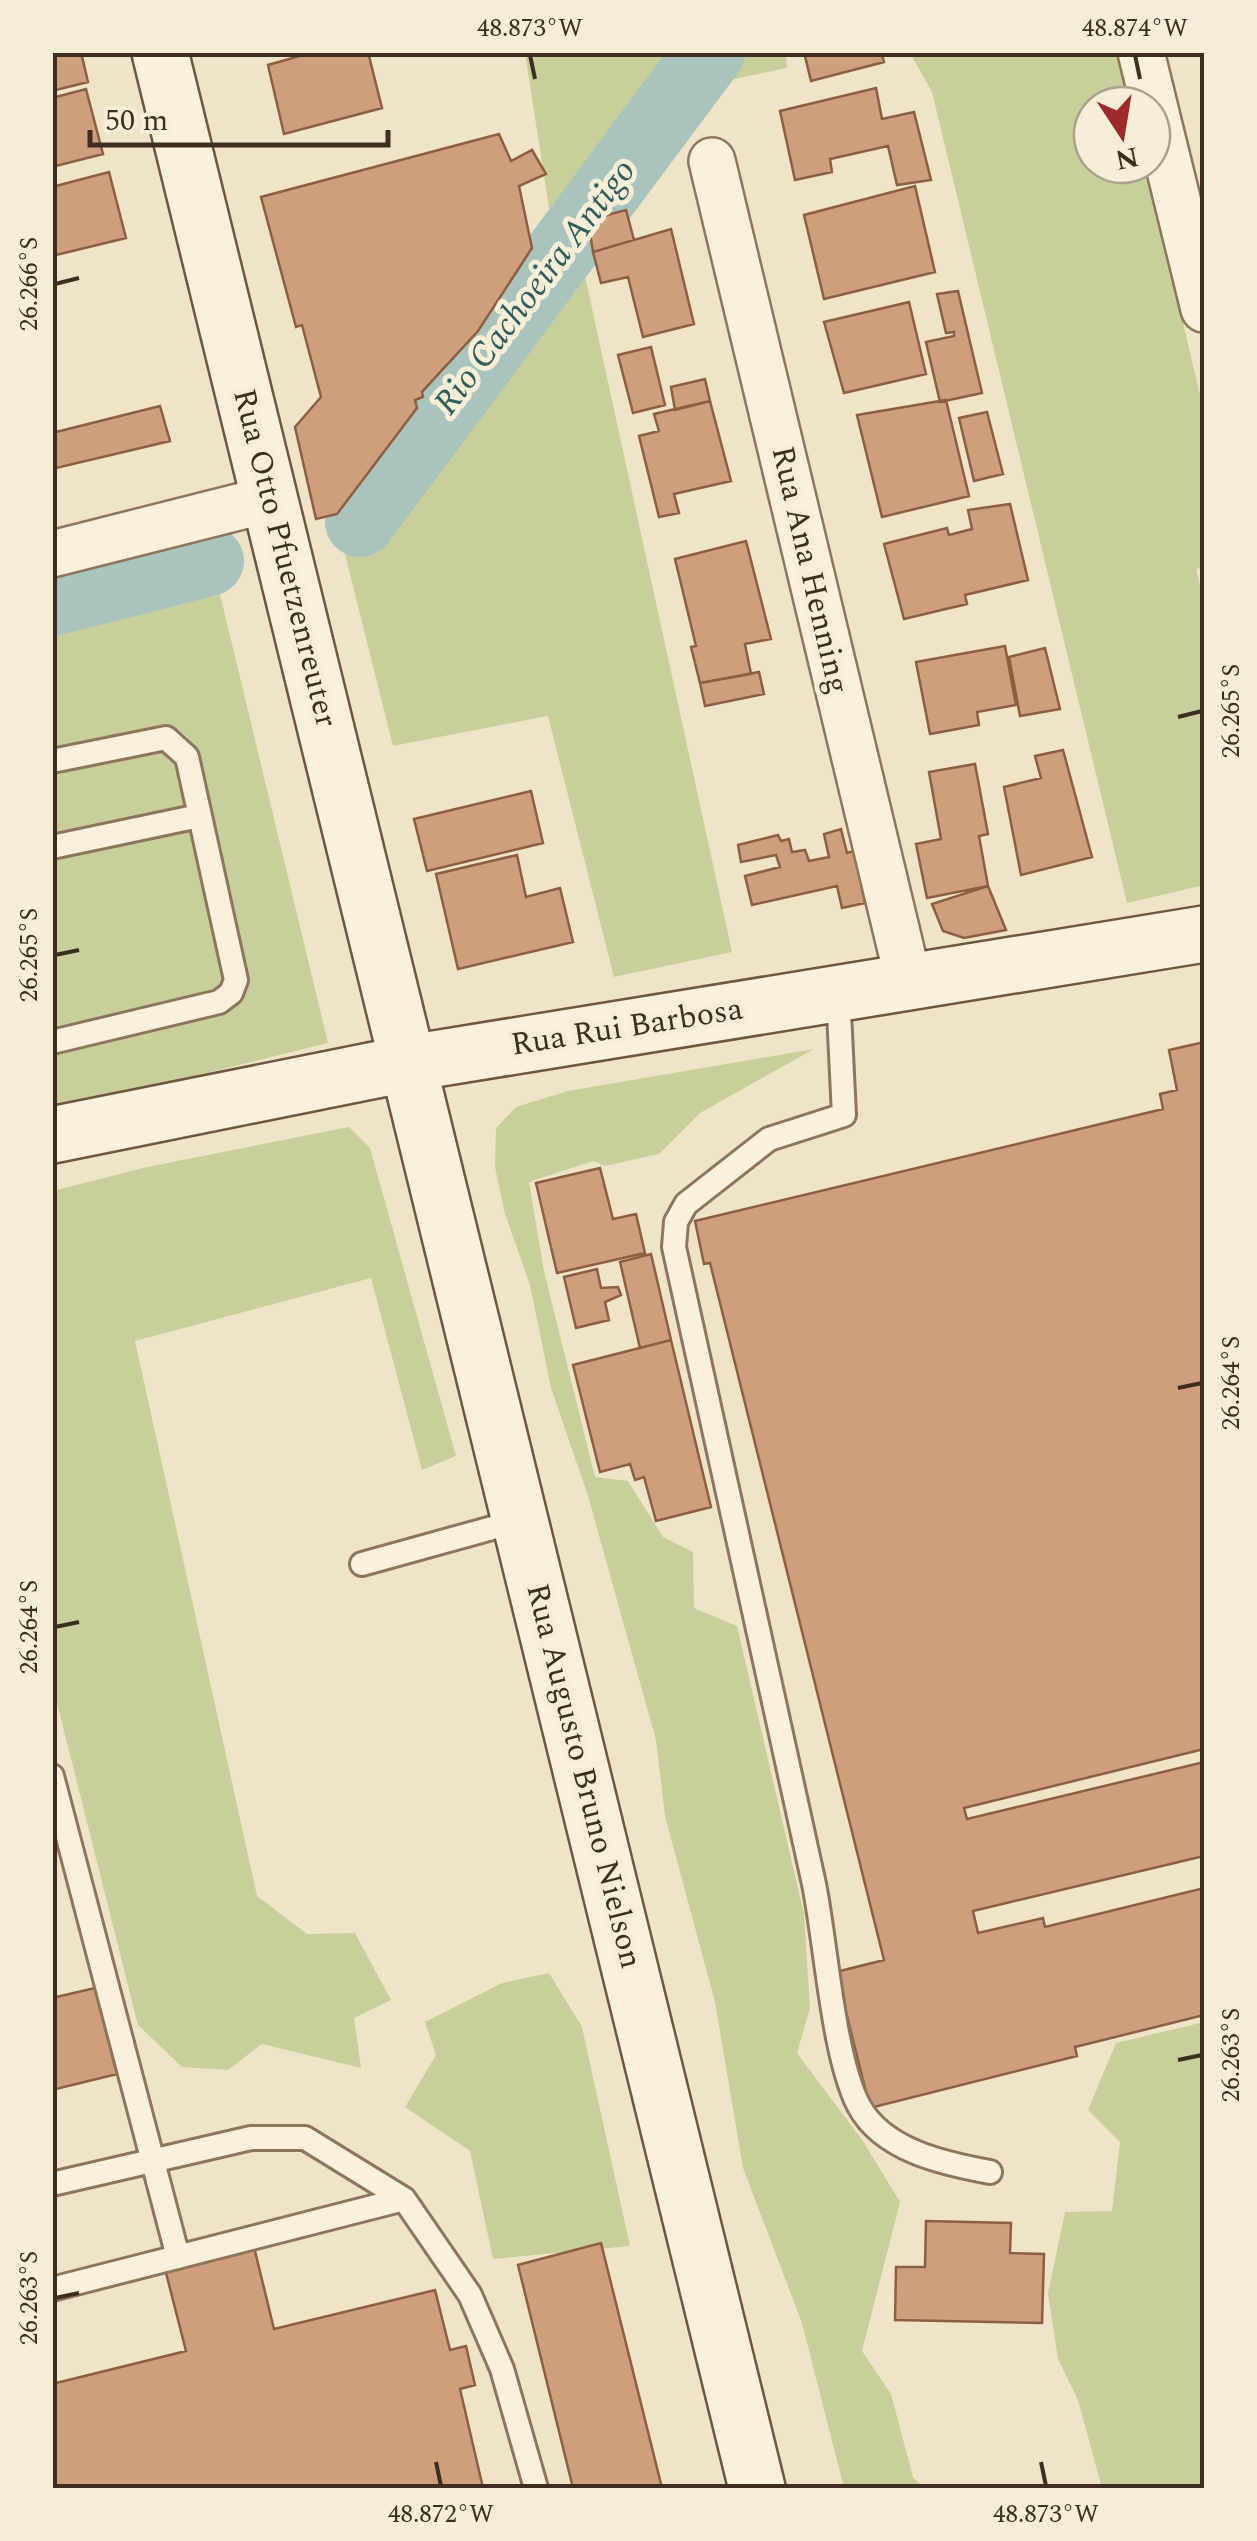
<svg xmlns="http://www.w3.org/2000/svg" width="1257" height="2541" font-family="Spectral,serif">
	<rect width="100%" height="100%" fill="#f0e4c8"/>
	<path fill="#c9cf9b" d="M525 53H786L787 68 697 87 581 209 585 276 732 952 614 977 548 716 393 746 336 518 553 234Z
		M910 53H1119L1132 105H1092V165H1146L1204 412V567L1196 569 1204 601V885L1127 903 932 92Z
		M219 590 328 1043 53 1111 52 629Z
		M814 1049 700 1113 659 1154 605 1166 593 1161 529 1182 544 1271 595 1477 628 1481 663 1537 693 1552 694 1608 737 1626 804 1914 810 2008 797 2053 863 2141 900 2202 862 2351 891 2394 913 2477 924 2488H844L802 2323 743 2168 715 2002 665 1816 656 1740 588 1496 551 1388 530 1285 505 1214 495 1167 496 1128 516 1107 568 1091Z
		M349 1127 370 1148 456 1456 422 1470 371 1278 135 1341 257 1896 307 1934 355 1933 391 2000 354 2018 361 2068 262 2044 228 2070 182 2067 138 2025 53 1687V1191L147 1167Z
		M549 1973 582 2027 630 2246 493 2259 470 2151 405 2107 436 2055 425 2022 502 1983Z
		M1204 2022V2334L1201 2348 1204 2354V2488H1102L1078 2400 1058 2359 1048 2293 1065 2212 1112 2211 1120 2142 1088 2110 1116 2043Z"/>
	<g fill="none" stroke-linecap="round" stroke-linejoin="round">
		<path stroke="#a9c4bc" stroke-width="70" d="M360 522 710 52
			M52 601 209 561"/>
	</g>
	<path fill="#cf9f7d" stroke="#8d5f41" stroke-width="2.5" d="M52 52H81L88 82 52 91Z
		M314 52H368L382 108 284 134 268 65Z
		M804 52H881L884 62 811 81Z
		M876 88 882 119 914 112 931 180 897 185 888 146 830 159 832 172 795 180 780 111Z
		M86 89 103 154 52 167V98Z
		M499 134 511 161 532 150 546 174 519 186 532 248 478 331 422 392 423 397 415 400 417 408 337 514 316 519 295 427 321 397 302 325 296 327 261 197Z
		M109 172 126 238 52 256V187Z
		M915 186 935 272 824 299 804 215Z
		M626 210 634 240 593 252 588 220Z
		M671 229 694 324 643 337 628 277 601 283 593 252Z
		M958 291 982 393 940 402 926 342 954 336V332L946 333 937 294Z
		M909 302 926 374 844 393 824 322Z
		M651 347 665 405 633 413 618 355Z
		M705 379 710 401 675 410 671 387Z
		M946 400 969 496 882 517 857 415Z
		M710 401 731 481 674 494 679 513 659 517 639 436 659 431 654 414Z
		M160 406 170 441 52 469V433Z
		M987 412 1003 474 974 481 959 418Z
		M1010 504 1028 580 965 595 967 604 904 619 884 544 947 528 949 535 972 529 968 510Z
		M746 541 771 639 745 644 751 674 700 683 691 647 696 646 675 559Z
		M1005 646 1016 705 977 712 979 725 930 734 916 662Z
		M1045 648 1060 709 1020 716 1009 657Z
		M759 672 764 694 705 706 700 683Z
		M1063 750 1092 857 1021 875 1004 787 1041 778 1035 756Z
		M975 764 988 834 979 836 988 886 927 898 916 844 941 839 929 772Z
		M531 791 543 843 427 871 414 819Z
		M841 829 847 853 854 851 865 903 842 908 837 886 752 905 745 876 780 867 776 855 741 862 738 845 778 835 781 841 789 839 792 852 805 850 809 861 829 857 824 834Z
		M517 855 526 897 560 888 573 942 458 969 436 874Z
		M988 886 1006 930 964 938 943 931 932 904Z
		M1204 1042V1749L964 1808 967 1819 1204 1762V1856L973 1911 978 1933 1043 1918 1045 1927 1204 1888V2015L1075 2047 1077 2056 870 2108 836 1972 884 1960 710 1263 704 1264 695 1221 1163 1109 1160 1094 1177 1090 1169 1050Z
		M600 1168 613 1219 636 1214 645 1253 557 1273 536 1183Z
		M651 1254 671 1340 640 1348 620 1262Z
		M597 1269 601 1288 618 1287 621 1295 605 1302 609 1320 576 1328 564 1277Z
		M671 1340 711 1507 656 1521 644 1477 635 1480 630 1464 600 1472 573 1365Z
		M95 1988 117 2074 52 2090V1998Z
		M926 2221 1011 2223 1010 2253 1044 2254 1042 2323 895 2320 896 2267H925Z
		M253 2243 274 2329 435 2290 450 2350 466 2346 475 2385 460 2389 483 2488H52V2384L186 2351 164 2265Z
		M253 2243 274 2329 435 2290 450 2350 466 2346 475 2385 460 2389 483 2488H52V2384L186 2351 164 2265Z
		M601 2243 662 2488H573L518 2265Z"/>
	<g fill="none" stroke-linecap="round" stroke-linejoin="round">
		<g stroke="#8d765c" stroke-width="28">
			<path id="service" d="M52 761 166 738 187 757 236 980 231 993 219 1002 52 1042
				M52 847 199 816
				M838 992 844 1115 769 1139 686 1204 676 1222 674 1247C721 1460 769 1672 814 1884 826 1943 833 2057 859 2106 883 2151 946 2164 990 2172
				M362 1564 521 1520
				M52 1776 178 2257
				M52 2184 251 2138H305L404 2199 470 2295 502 2369 536 2488
				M52 2289 404 2199"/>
		</g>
		<g stroke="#8d765c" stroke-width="50">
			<path id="minor" d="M1141 52 1204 309
				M712 161 908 979
				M52 554 270 499"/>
		</g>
		<g stroke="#6f573f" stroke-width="60">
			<path id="secondary" d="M160 52 757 2488
				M52 1135 410 1063 1204 934"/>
		</g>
		<use href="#service" stroke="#faf1dc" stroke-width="22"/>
		<use href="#minor" stroke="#faf1dc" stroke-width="45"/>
		<use href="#secondary" stroke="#faf1dc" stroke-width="55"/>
	</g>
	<path fill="none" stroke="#3d2e20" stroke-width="4" d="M530 55 535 79M1135 55 1140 79M55 284 79 278M1178 717 1202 711M55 955 79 950M1178 1388 1202 1383M55 1627 79 1622M1178 2060 1202 2055M55 2298 79 2293M436 2462 441 2486M1041 2462 1046 2486"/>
	<g text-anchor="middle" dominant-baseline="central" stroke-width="10" stroke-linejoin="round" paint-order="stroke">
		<g font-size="32" fill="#3d2e20" stroke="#f7eed8">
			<text transform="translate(285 558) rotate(76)">Rua Otto Pfuetzenreuter</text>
			<text transform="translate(810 570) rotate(77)">Rua Ana Henning</text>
			<text transform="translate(627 1027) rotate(-9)">Rua Rui Barbosa</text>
			<text transform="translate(584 1776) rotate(76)">Rua Augusto Bruno Nielson</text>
		</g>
		<g font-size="35" font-style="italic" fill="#2f5d5a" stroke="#f7eed8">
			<text transform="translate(535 287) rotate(-53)">Rio Cachoeira Antigo</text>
		</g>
	</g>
	<rect width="1257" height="2541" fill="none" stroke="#f7eed8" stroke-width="110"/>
	<g transform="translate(1122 135) rotate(168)"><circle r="48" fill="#f7eed8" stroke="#ada18e" stroke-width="2.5"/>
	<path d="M0-8L18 38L0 25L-18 38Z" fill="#9e2a2b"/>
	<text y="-15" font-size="28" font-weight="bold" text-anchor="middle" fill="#3d2e20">N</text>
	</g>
	<path d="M90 130v15h298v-15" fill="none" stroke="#3d2e20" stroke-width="5"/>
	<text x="105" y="130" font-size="30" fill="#3d2e20" stroke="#f7eed8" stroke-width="8" paint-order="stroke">50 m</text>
	<rect x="55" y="55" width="1147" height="2431" fill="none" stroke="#3d2e20" stroke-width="4"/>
	<g font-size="25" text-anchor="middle" fill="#3d2e20">
		<text x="530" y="36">48.873°W</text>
		<text x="1135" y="36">48.874°W</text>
		<text transform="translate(28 284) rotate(-90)" y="9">26.266°S</text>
		<text transform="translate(1230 711) rotate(-90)" y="9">26.265°S</text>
		<text transform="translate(28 955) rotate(-90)" y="9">26.265°S</text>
		<text transform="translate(1230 1383) rotate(-90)" y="9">26.264°S</text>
		<text transform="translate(28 1627) rotate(-90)" y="9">26.264°S</text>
		<text transform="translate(1230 2055) rotate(-90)" y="9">26.263°S</text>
		<text transform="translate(28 2298) rotate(-90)" y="9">26.263°S</text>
		<text x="441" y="2522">48.872°W</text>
		<text x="1046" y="2522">48.873°W</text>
	</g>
</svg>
